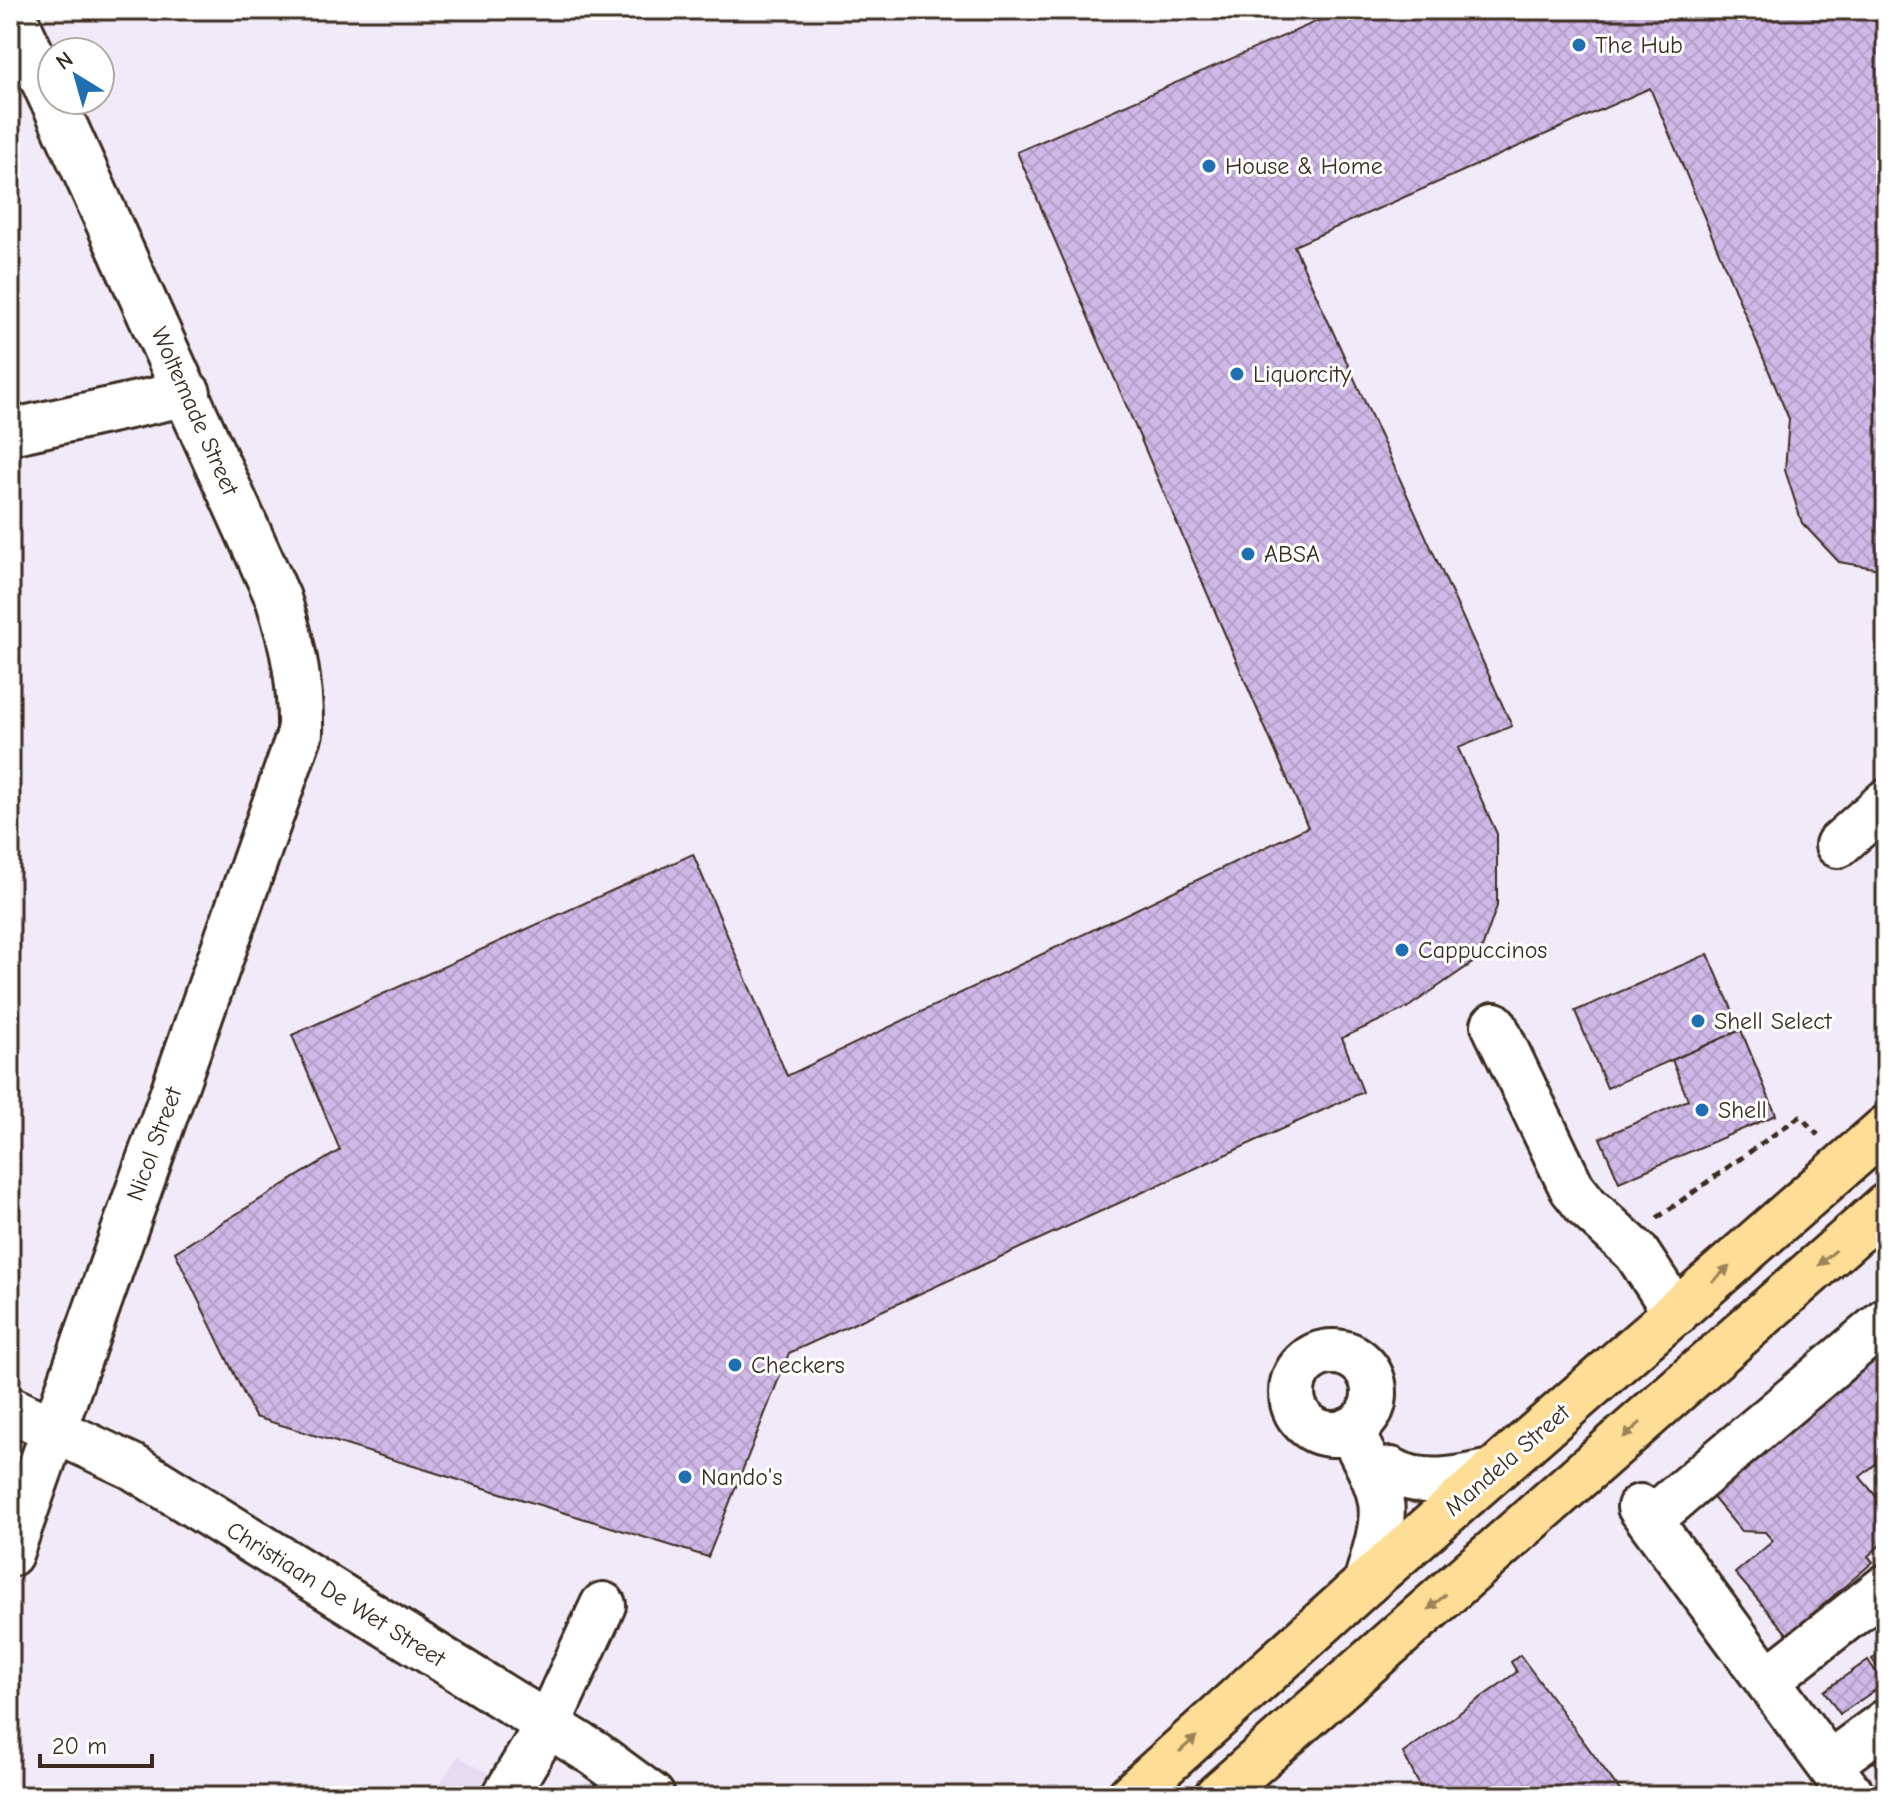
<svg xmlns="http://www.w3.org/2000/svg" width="1896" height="1806" font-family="'Comic Neue',sans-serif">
	<defs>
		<pattern id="building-cross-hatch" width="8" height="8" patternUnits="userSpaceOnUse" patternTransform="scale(2)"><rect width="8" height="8" fill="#cfb9e8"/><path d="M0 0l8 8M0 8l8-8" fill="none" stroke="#b39fc7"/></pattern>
	</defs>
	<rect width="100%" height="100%" fill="#f1eaf8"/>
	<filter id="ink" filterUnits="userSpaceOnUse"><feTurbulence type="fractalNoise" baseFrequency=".0125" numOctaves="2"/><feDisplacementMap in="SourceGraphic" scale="16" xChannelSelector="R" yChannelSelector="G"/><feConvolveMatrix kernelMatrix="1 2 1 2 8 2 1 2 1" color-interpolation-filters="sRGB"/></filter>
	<g filter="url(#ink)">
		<path fill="#e7dbf3" d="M458 1756 527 1796H432Z"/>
		<path fill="url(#building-cross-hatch)" stroke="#3b2a1e" stroke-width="2" d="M1343 10H1886V570L1839 562 1802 523 1785 470 1789 419 1650 88 1294 246 1512 726 1458 748 1497 834V906L1478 959 1407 1008 1342 1038 1363 1092 789 1353 708 1557 255 1417 175 1252 340 1150 292 1035 693 854 787 1076 1308 827 1017 152Z
			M1708 954 1741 1030 1607 1088 1575 1011Z
			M1741 1030 1776 1115 1619 1182 1600 1138 1688 1100 1672 1060Z
			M1886 1335V1455L1860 1477 1886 1508V1540L1868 1556 1873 1562 1788 1635 1735 1573 1773 1541 1765 1532 1741 1531 1706 1489Z
			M1886 1650V1679L1872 1659Z
			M1520 1655 1624 1796H1425L1403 1753 1517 1672 1511 1662Z
			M1868 1660 1884 1684 1840 1714 1824 1691Z
			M1886 1736V1762L1878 1768 1863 1747Z"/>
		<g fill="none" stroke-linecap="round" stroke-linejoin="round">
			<g stroke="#3b2a1e" stroke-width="50">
				<path id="minor" d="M11 10 52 99
					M10 432 188 393
					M1838 845 1886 802
					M1494 1025 1572 1188 1587 1207 1636 1252 1676 1313
					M1292 1393a41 41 0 1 1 82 0a41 41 0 1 1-82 0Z
					M10 1409 133 1467 595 1754 652 1796
					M1350 1430C1388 1503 1390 1503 1366 1583
					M1391 1470C1421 1488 1460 1479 1492 1472
					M1640 1507 1852 1796
					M1650 1520 1886 1320
					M10 1554 300 733C301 684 293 644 278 598L53 100
					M1767 1680 1886 1587
					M1829 1764 1886 1722
					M505 1796 548 1724 603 1605"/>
			</g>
			<g stroke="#3b2a1e" stroke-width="50">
				<path id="major" d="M1130 1796 1366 1583 1886 1128
					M1217 1796 1886 1206"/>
			</g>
			<path stroke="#3b2a1e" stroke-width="5" stroke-dasharray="8 6" stroke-linecap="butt" d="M1657 1218 1800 1116 1818 1135"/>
			<use href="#minor" stroke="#fff" stroke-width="44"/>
			<use href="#major" stroke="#fedd96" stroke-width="44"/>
		</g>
		<defs><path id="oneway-solid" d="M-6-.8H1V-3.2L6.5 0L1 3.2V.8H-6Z" transform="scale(2)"/></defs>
		<g fill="#9c845a">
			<use href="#oneway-solid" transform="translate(1827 1258) rotate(139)"/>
			<use href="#oneway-solid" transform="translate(1721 1274) rotate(-41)"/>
			<use href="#oneway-solid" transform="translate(1632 1430) rotate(139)"/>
			<use href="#oneway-solid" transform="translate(1437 1602) rotate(139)"/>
			<use href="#oneway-solid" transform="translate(1188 1744) rotate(-42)"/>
		</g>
	</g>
	<g fill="#1f6fb2" stroke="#fff" stroke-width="3">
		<circle cx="1579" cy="45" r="8"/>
		<circle cx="1209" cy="166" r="8"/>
		<circle cx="1237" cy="374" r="8"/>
		<circle cx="1248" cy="554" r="8"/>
		<circle cx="1402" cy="950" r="8"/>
		<circle cx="1698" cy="1021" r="8"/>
		<circle cx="1702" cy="1110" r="8"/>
		<circle cx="735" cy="1365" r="8"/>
		<circle cx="685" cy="1477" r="8"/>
	</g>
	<g text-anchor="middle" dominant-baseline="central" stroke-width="6" stroke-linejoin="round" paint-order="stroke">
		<g font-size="24" fill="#3b2a1e" stroke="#fff" text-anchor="start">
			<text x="1595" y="45">The Hub</text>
			<text x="1225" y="166">House &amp; Home</text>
			<text x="1253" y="374">Liquorcity</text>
			<text x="1264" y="554">ABSA</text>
			<text x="1418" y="950">Cappuccinos</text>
			<text x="1714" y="1021">Shell Select</text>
			<text x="1718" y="1110">Shell</text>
			<text x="751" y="1365">Checkers</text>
			<text x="701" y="1477">Nando's</text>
		</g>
		<g font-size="24" fill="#3b2a1e" stroke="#fff">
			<text transform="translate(195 411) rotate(66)">Woltemade Street</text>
			<text transform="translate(154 1144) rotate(-70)">Nicol Street</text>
			<text transform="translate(1507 1460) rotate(-41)">Mandela Street</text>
			<text transform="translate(336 1594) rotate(32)">Christiaan De Wet Street</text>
		</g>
	</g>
	<rect width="1896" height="1806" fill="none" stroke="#fff" stroke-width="40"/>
	<rect x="20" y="20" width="1856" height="1766" fill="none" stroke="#3b2a1e" stroke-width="3" filter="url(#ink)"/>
	<g transform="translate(76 76) rotate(323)"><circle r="38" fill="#ffffff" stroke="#b1aaa5" stroke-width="2"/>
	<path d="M0-6L14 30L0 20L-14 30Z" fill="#1f6fb2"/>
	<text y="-12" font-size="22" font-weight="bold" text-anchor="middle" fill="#3b2a1e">N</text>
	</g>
	<path d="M40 1754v12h112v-12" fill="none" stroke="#3b2a1e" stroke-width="4"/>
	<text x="52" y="1754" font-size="24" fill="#3b2a1e" stroke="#ffffff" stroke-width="6" paint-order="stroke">20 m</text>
</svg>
